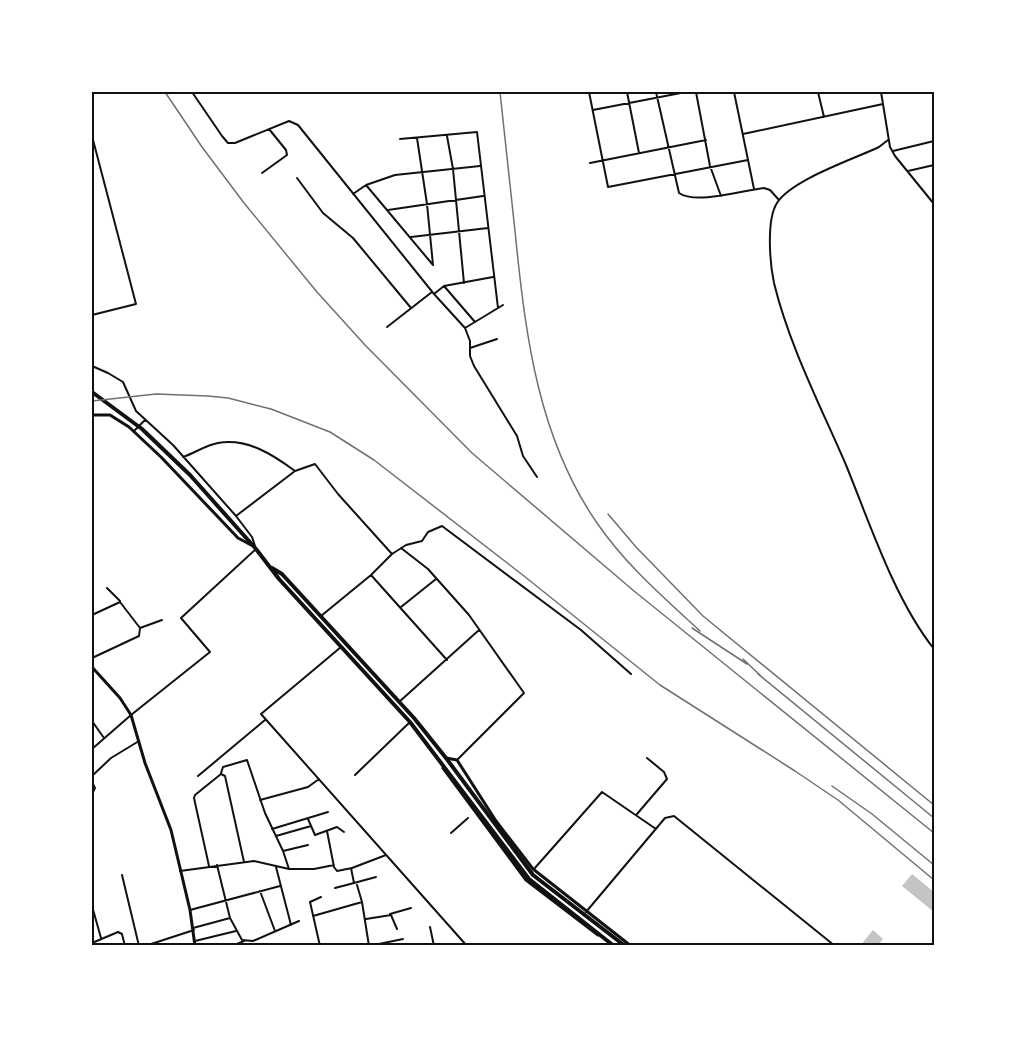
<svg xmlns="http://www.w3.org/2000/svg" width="1026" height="1037" font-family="Manrope,sans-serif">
	<rect width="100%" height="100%" fill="#fff"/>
	<path fill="#c4c4c4" d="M912 874 934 892V912L902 886Z
		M873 930 883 939 877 946H860Z"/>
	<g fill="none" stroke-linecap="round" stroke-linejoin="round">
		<path stroke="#111" stroke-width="2" d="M192 92 222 136 228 143H235L289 121 298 125 434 294 465 328 470 341V356L474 366 517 436 523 456 537 477
			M589 92 608 187 748 160
			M627 92 639 153
			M656 92 679 193C696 205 744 190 764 188L770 190 779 200
			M696 92 710 166 721 196
			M734 92 754 189
			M818 92 824 117
			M881 92 890 147 895 156 934 204
			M593 110 686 92
			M743 134 883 104
			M92 136 136 304 92 315
			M447 136 453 169 464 283
			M417 138 427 204 433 265
			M400 139 477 132 498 308
			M888 140 879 147C854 159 791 180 777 203 766 220 770 264 774 283 789 345 821 407 846 465 870 524 895 600 934 649
			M893 151 934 141
			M590 163 706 140
			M908 171 934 165
			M262 173 287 155 286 150 269 129
			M297 178 323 213 353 238 411 308
			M366 185 433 265
			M353 194 366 185 395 175 480 166
			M388 210 483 196
			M411 237 488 228
			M444 286 475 322
			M434 294 444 286 493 277
			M387 327 432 292
			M465 328 503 305
			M470 348 497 339
			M92 366 108 373 123 382 136 411 173 445 236 516 252 537 256 549 181 618 210 652 131 715 92 749
			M135 430 145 420
			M183 457C195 453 206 445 218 443 247 438 272 454 295 471
			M236 516 295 471 315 464 338 494 392 554 371 575 321 616
			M401 548 428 569 469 615 524 693 457 760
			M392 554 406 545 422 541 428 532 442 526 581 630 631 674
			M371 575 447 660
			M107 588 120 601
			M401 607 436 579
			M92 615 120 602 140 628 162 620
			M341 647 261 714 467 946
			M92 658 139 636 140 628
			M399 702 479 630
			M92 721 104 738
			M221 773 223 767 247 760 265 813 283 851 289 869
			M355 775 410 722
			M92 776 111 758 139 741
			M198 776 265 720
			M92 782 95 788 92 794
			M260 800 308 787 319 779
			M637 814 667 779 664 772 647 758
			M308 819 315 835 337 827 344 832
			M272 829 328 812
			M327 831 334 867 337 871 352 868 386 855
			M451 833 468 818
			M276 836 311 826
			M283 851 308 845
			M217 865 230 918 242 940 253 941 299 921
			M209 866 194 798 195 795 221 774 225 776 244 862
			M276 867 291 925
			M351 868 354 883 376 877
			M534 869 602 792 656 829
			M180 871 254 861 289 869H314L334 865
			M122 875 139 946
			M357 885 362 902
			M335 888 354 883
			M260 891 275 931
			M92 906 101 938
			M190 910 280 886
			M586 912 665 818 674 816 835 946
			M390 914 411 908
			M313 916 362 902 369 946 403 939
			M366 919 391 915 397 929
			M430 927 434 946
			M193 928 230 918
			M195 941 236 931
			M92 943 118 932 122 934 125 946
			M145 946 194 930
			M232 946 244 941
			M320 946 310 902 321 897"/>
		<path stroke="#111" stroke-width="3" d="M92 415H110L129 427 161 457 238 538 251 545
			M92 667 120 698 131 715 145 763 171 830 190 910 195 946"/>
		<path stroke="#111" stroke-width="3" d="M446 758 457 760 496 821 533 869 631 946
			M443 768 526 880 598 935"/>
		<path stroke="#111" stroke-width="4" d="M92 392 142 429 190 475 256 549 279 579 410 722 529 879 614 946
			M272 568 282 574 414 718 446 758 533 875 625 946"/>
		<path stroke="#707070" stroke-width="1.5" d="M165 92 202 147 244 203 317 292 365 345 472 453 634 591 934 833
			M500 92C505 141 511 191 516 241 526 339 539 439 597 523 625 564 663 597 700 631
			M92 401 156 394 208 396 228 398 271 409 330 432 374 460 524 576 660 685 795 771 838 800 934 880
			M608 514 636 547 703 616 934 805
			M692 628 747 664
			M743 659 764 679
			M758 674 934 818
			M832 786 872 814 934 865"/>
	</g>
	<rect width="1026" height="1037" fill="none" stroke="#ffffff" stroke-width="186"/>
	<rect x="93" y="93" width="840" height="851" fill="none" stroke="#111" stroke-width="2"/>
</svg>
